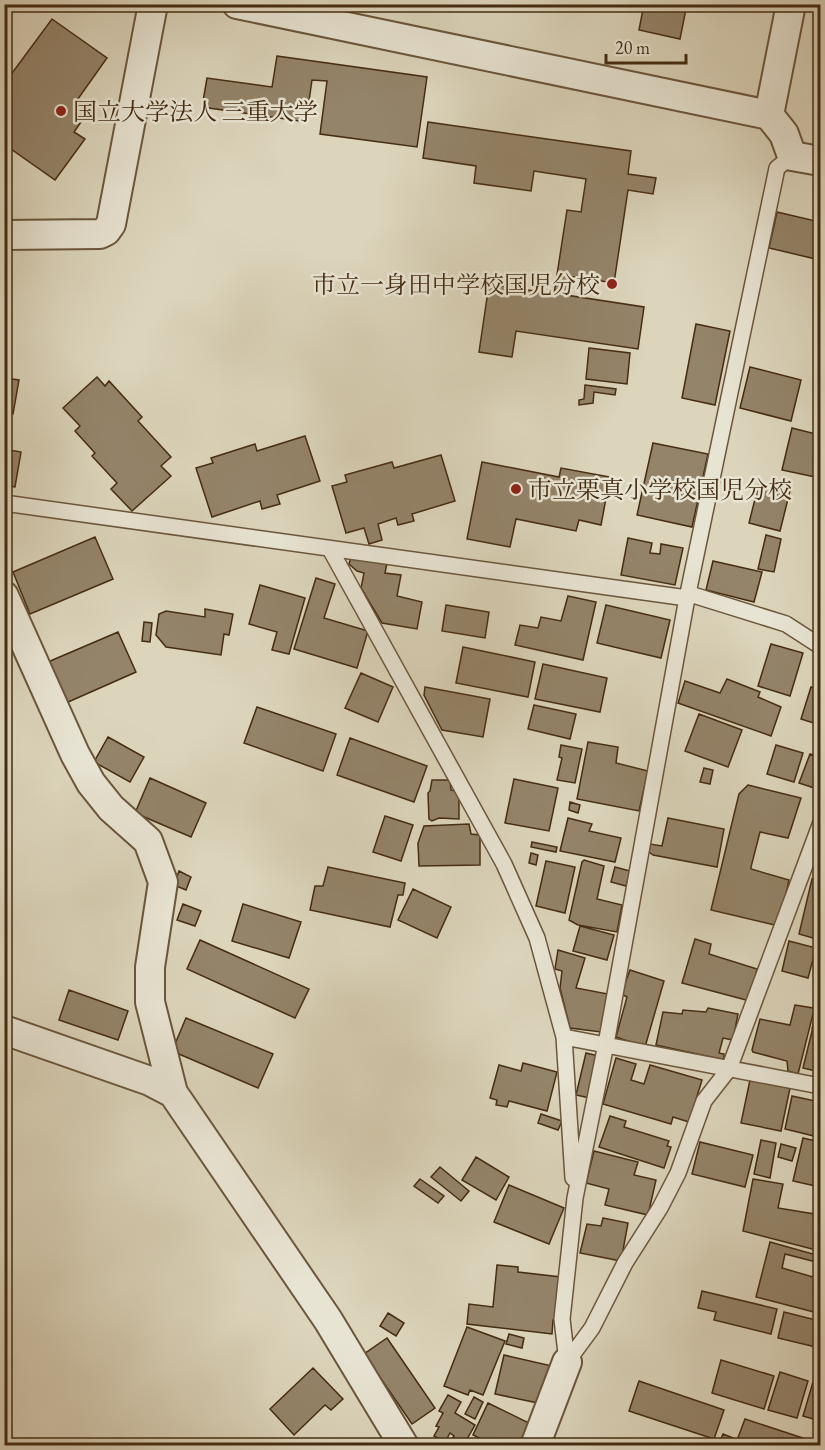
<svg xmlns="http://www.w3.org/2000/svg" width="825" height="1450" font-family="'EB Garamond','Noto Serif JP',serif">
	<rect width="100%" height="100%" fill="#dcd5bc"/>
	<filter id="stains"><feTurbulence type="fractalNoise" baseFrequency=".00333" numOctaves="4"/><feColorMatrix values="0 0 0 0 .2 0 0 0 0 .09 0 0 0 0 .02 0 0 0 .5 -.17"/></filter>
	<radialGradient id="worn" r=".72"><stop offset=".6" stop-color="#630" stop-opacity="0"/><stop offset="1" stop-color="#630" stop-opacity=".3"/></radialGradient>
	<path fill="#94846a" stroke="#452c11" stroke-width="1.5" d="M644 4H687L680 39 639 30Z
		M52 19 107 58 75 103 88 112 74 132 85 139 55 180 4 144V84Z
		M277 56 427 77 417 147 320 134 327 81 312 80 306 122 202 107 207 78 272 87Z
		M428 122 631 151 628 174 656 178 653 194 628 190 614 283 569 276 566 295 644 307 638 349 516 331 512 357 479 352 489 284 554 294 567 210 581 212 586 179 534 171 531 191 474 183 476 166 423 158Z
		M777 212 820 222V260L769 248Z
		M696 324 730 331 715 405 682 398Z
		M589 348 630 353 627 384 586 379Z
		M750 367 801 380 791 421 740 408Z
		M97 377 105 386 109 381 142 417 138 421 171 457 161 466 171 476 132 511 111 489 117 483 92 456 95 453 75 431 80 426 63 408Z
		M4 378 19 380 13 414 4 413Z
		M585 385 616 389 615 395 594 392 593 403 579 405V400L584 399Z
		M792 428 820 435V478L782 470Z
		M305 436 320 481 277 495 280 504 262 509 260 501 212 517 196 468 213 463 211 458 255 444 257 451Z
		M653 443 708 454 692 527 637 515Z
		M4 449 21 452 15 487 4 485Z
		M441 455 455 501 412 514 414 521 398 525 396 518 378 524 382 540 369 544 364 528 346 533 332 486 347 482 345 475 392 462 394 468Z
		M482 462 559 477 561 468 610 477 601 525 579 520 576 531 516 519 510 547 467 539Z
		M759 483 790 491 780 531 749 523Z
		M766 535 781 539 774 572 758 569Z
		M95 537 113 579 30 614 13 572Z
		M628 538 652 543 650 553 660 554 661 544 683 548 675 585 621 575Z
		M351 557 387 563 385 573 401 575 397 596 422 602 417 629 382 623 361 588 364 573 357 571 349 564Z
		M713 561 762 572 754 602 706 590Z
		M316 578 335 584 324 618 368 631 357 668 294 649Z
		M260 585 305 598 289 654 272 650 277 632 249 624Z
		M568 596 596 602 583 660 515 645 520 625 538 628 541 617 561 621Z
		M446 605 489 612 485 638 442 631Z
		M606 605 670 620 661 658 597 643Z
		M205 609 233 614 229 635 224 634 221 655 166 647 156 635 159 614 166 611 205 617Z
		M144 622 152 623 150 642 142 641Z
		M118 632 136 672 66 703 48 662Z
		M771 644 803 653 790 696 758 686Z
		M463 647 535 662 528 697 456 683Z
		M543 664 607 678 600 712 535 699Z
		M361 673 393 687 378 722 345 708Z
		M727 679 760 692 758 697 781 707 771 736 678 703 685 681 720 693Z
		M425 687 490 699 483 737 442 730 424 695Z
		M811 687 820 689V725L801 719Z
		M534 705 576 714 570 739 528 729Z
		M257 707 336 734 323 771 244 743Z
		M699 714 742 730 728 767 685 751Z
		M108 737 144 757 130 782 94 762Z
		M350 738 427 766 414 802 337 775Z
		M588 742 618 747 616 763 648 771 639 811 577 799Z
		M561 745 582 749 575 783 557 780 562 758 559 757Z
		M776 745 803 753 794 782 767 774Z
		M810 754 820 758V790L799 783Z
		M704 768 713 770 710 784 700 782Z
		M150 778 206 803 191 837 135 813Z
		M514 779 558 788 549 831 505 823Z
		M432 780H450L451 790 459 792V819L439 818 432 821 429 819 428 793 430 791Z
		M748 785 801 798 788 838 760 832 751 867V869L789 880 779 926 711 910 739 794Z
		M570 802 580 805 578 813 569 810Z
		M385 816 413 825 401 861 373 852Z
		M568 818 592 824 589 831 621 838 615 862 560 851Z
		M668 818 724 829 717 867 653 855 648 851 650 844 662 846Z
		M469 824 471 834 480 835V865L419 866 418 843 424 826Z
		M532 842 557 847 556 852 531 847Z
		M531 853 538 855 536 865 529 863Z
		M584 860 604 866 597 899 622 905 617 932 578 925 569 920 582 862Z
		M546 861 575 867 565 913 536 906Z
		M328 867 405 883 403 895H398L390 927 310 910 315 886H323Z
		M615 867 630 871 626 886 611 882Z
		M179 871 191 877 186 890 174 885Z
		M812 879 820 881V940L799 934Z
		M413 889 451 907 437 938 398 920Z
		M183 904 201 911 195 926 177 920Z
		M243 904 301 922 289 958 232 941Z
		M580 926 614 935 607 960 573 951Z
		M695 939 711 944 709 954 757 969 750 1001 682 983Z
		M200 940 309 989 295 1018 187 969Z
		M789 941 816 948 808 978 782 971Z
		M558 950 585 958 576 988 608 994 601 1032 570 1028 560 988 562 971 555 969Z
		M630 970 664 981 645 1047 616 1037 627 997 621 994Z
		M69 990 128 1011 118 1040 59 1020Z
		M820 994V1031L812 1029Z
		M795 1005 813 1008 814 1010 798 1074 788 1071 787 1061 753 1052 752 1050 760 1019 790 1025Z
		M708 1008 738 1014 733 1040 723 1038 719 1053 724 1054V1060L656 1045 663 1012 682 1014 683 1010 706 1012Z
		M186 1018 273 1054 258 1088 172 1051Z
		M812 1031 820 1033V1072L803 1068Z
		M586 1053 599 1056 590 1098 576 1095Z
		M616 1058 636 1064 631 1080 644 1084 650 1065 702 1080 689 1122 673 1117 671 1124 603 1104Z
		M523 1063 557 1072 547 1111 509 1101 507 1107 496 1105 497 1100 490 1098 499 1065 521 1071Z
		M750 1080 790 1088 781 1131 741 1123Z
		M792 1096 820 1102 814 1136 785 1129Z
		M541 1114 562 1121 558 1130 538 1123Z
		M610 1116 626 1121 624 1127 669 1141 667 1146 671 1147 664 1168 599 1147Z
		M803 1138 820 1142V1187L793 1181Z
		M761 1140 776 1143 770 1178 754 1174Z
		M700 1142 753 1155 745 1187 692 1174Z
		M781 1144 796 1148 792 1161 778 1157Z
		M594 1151 638 1162 634 1175 656 1180 648 1215 605 1205 609 1189 586 1183Z
		M476 1157 509 1177 496 1200 462 1180Z
		M440 1167 469 1191 461 1201 431 1177Z
		M420 1179 444 1196 438 1203 414 1186Z
		M753 1179 783 1184 778 1208 820 1215V1251L743 1231Z
		M509 1185 564 1208 549 1244 494 1222Z
		M603 1218 628 1223 621 1261 580 1253 587 1224 601 1226Z
		M770 1242 820 1256V1263L785 1254 782 1268 820 1279V1289L814 1312 756 1297Z
		M497 1265 518 1267V1272L561 1277 556 1320H553L552 1334 467 1324 469 1304 493 1307Z
		M702 1291 777 1309 771 1334 714 1320 716 1312 698 1308Z
		M784 1312 820 1321V1348L778 1338Z
		M388 1313 404 1323 396 1336 380 1326Z
		M467 1327 505 1341 483 1395 470 1390 468 1395 444 1386Z
		M509 1334 524 1338 522 1348 506 1344Z
		M387 1338 435 1408 412 1424 364 1354Z
		M504 1355 552 1366 543 1404 495 1394Z
		M721 1360 774 1376 764 1409 712 1393Z
		M313 1368 343 1399 331 1410 325 1405 294 1435 270 1409Z
		M780 1372 808 1381 797 1418 768 1410Z
		M639 1381 724 1410 714 1439 629 1411Z
		M813 1382 820 1385V1421L803 1416Z
		M448 1395 461 1402 455 1413 475 1425 463 1446H458L451 1441 454 1436 450 1433 445 1442 434 1436 439 1427 436 1426 443 1413 439 1411Z
		M474 1397 483 1402 475 1419 465 1414Z
		M488 1403 535 1426 525 1446H495L473 1435Z
		M745 1419 815 1442 814 1446H743L736 1443Z
		M723 1434 733 1438 730 1445 720 1441Z"/>
	<g fill="none" stroke-linecap="round" stroke-linejoin="round">
		<g stroke="#6b563c" stroke-width="18">
			<path id="lane" d="M4 503 687 598 693 595 786 624 820 646
				M330 549 504 864 537 938 564 1037 573 1178
				M564 1037 820 1086
				M567 1362 562 1319 575 1198 606 1044 687 598 777 168 792 156
				M567 1362 592 1328 625 1263 660 1208 678 1173 704 1101 729 1069 820 825"/>
		</g>
		<g stroke="#6b563c" stroke-width="32">
			<path id="street" d="M237 4 769 115 791 4
				M769 115 784 134 792 156 820 161
				M4 235 100 234 106 231 111 224 153 4
				M4 596 75 754 91 783 111 808 148 841 163 882 150 967V1002L173 1093 328 1320 404 1446
				M4 1030 150 1081 173 1093
				M535 1446 567 1362"/>
		</g>
		<use href="#lane" stroke="#e8e4d3" stroke-width="15"/>
		<use href="#street" stroke="#e8e4d3" stroke-width="28"/>
	</g>
	<g fill="#8f2418" stroke="#e8e4d3" stroke-width="2">
		<circle cx="61" cy="111" r="6"/>
		<circle cx="612" cy="284" r="6"/>
		<circle cx="516" cy="489" r="6"/>
	</g>
	<g text-anchor="middle" dominant-baseline="central" stroke-width="5" stroke-linejoin="round" paint-order="stroke">
		<g font-size="24" fill="#452c11" stroke="#e8e4d3" text-anchor="start">
			<text x="73" y="111">国立大学法人 三重大学</text>
			<text x="600" y="284" text-anchor="end">市立一身田中学校国児分校</text>
			<text x="528" y="489">市立栗真小学校国児分校</text>
		</g>
	</g>
	<rect width="825" height="1450" fill="none" stroke="#dcd5bc" stroke-width="24"/>
	<rect x="6" y="6" width="813" height="1438" fill="none" stroke="#452c11" stroke-width="3"/>
	<rect x="12" y="12" width="801" height="1426" fill="none" stroke="#452c11" stroke-width="1.5"/>
	<path d="M606 54v9h80v-9" fill="none" stroke="#452c11" stroke-width="3"/>
	<text x="615" y="54" font-size="18" fill="#452c11" stroke="#e8e4d3" stroke-width="4.5" paint-order="stroke">20 m</text>
	<rect width="100%" height="100%" filter="url(#stains)"/>
	<rect width="100%" height="100%" fill="url(#worn)"/>
</svg>
